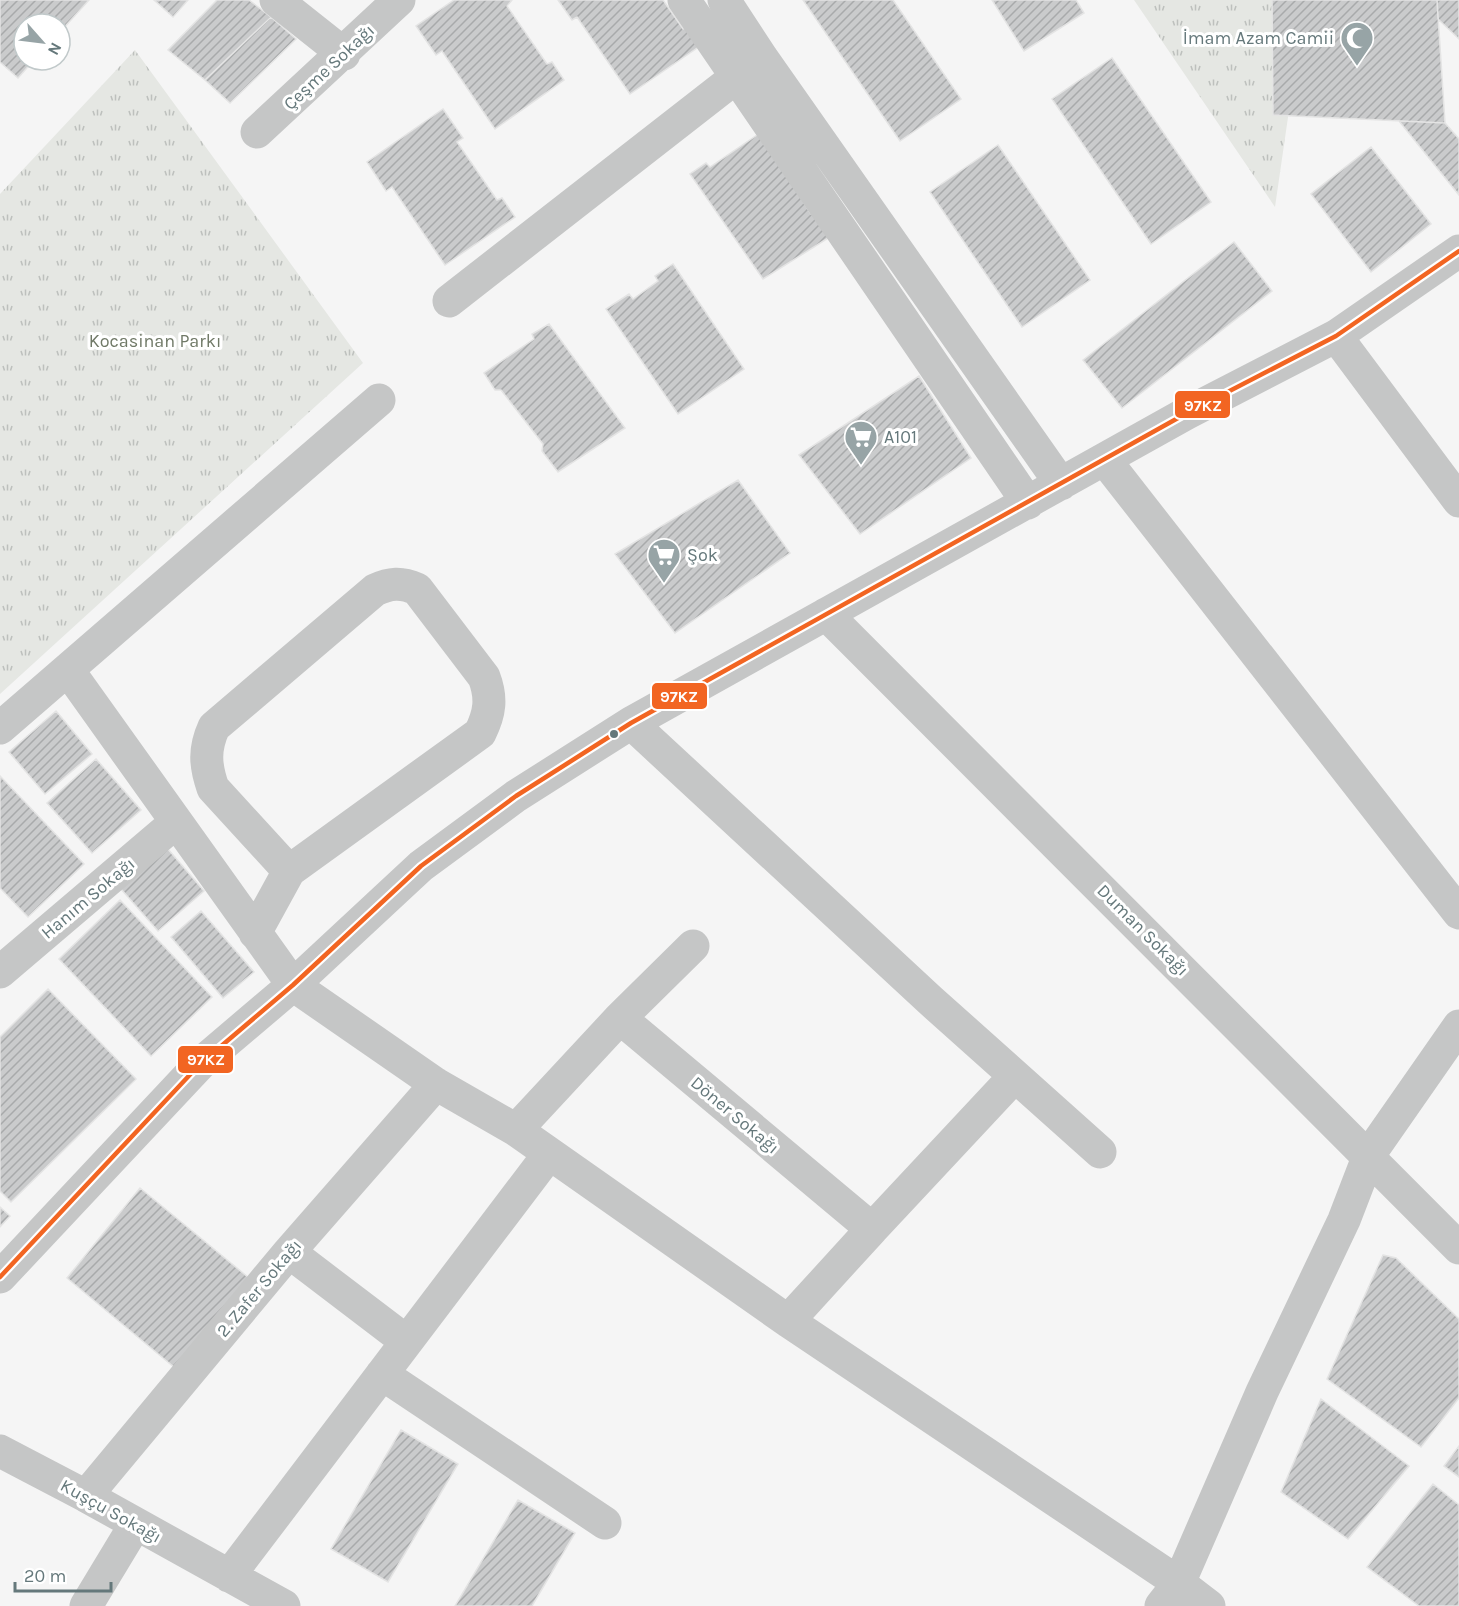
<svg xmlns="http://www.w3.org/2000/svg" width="1459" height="1606" font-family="Karla,sans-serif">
	<defs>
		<pattern id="grass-tufts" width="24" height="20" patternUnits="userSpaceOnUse" patternTransform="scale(1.5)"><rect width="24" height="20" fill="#e5e7e3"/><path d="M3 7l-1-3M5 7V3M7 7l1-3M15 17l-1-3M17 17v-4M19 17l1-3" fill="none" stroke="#bdc0bd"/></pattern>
		<pattern id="building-hatch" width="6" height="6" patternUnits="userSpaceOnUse" patternTransform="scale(1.5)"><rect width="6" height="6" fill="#cacbcc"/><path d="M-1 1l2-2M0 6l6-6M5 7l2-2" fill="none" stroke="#a8aaab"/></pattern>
	</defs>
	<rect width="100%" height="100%" fill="#f5f5f5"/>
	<path fill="url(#grass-tufts)" d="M1134 0H1305L1275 207Z
		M135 50 363 363 0 694V194Z"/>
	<path fill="url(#building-hatch)" stroke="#e4e4e4" stroke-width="1.5" d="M0 0H89L60 32V24H24V60H34L18 78 0 62Z
		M154 0H188L173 17Z
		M217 0H249L271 17 205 80 168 50Z
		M454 0H512L507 6 547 64 552 62 564 80 495 129 442 51 436 55 416 26Z
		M558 0H663L683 29 688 28 700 46 630 94 577 17 572 20Z
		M803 0H893L961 99 900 141Z
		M992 0H1076L1084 13 1024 51Z
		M1272 0H1437L1445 123 1273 115Z
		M1437 0H1459V39L1438 19Z
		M271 17 296 39 230 103 205 80Z
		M1112 58 1211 202 1151 244 1052 99Z
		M443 109 463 138 457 142 497 200 502 198 515 217 445 265 392 187 386 191 367 162Z
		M1399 121 1445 123 1459 139V195Z
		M760 133 811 214H817L833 235 763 279 690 174 706 163 710 167Z
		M998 145 1090 280 1022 327 930 192Z
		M1371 147 1431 224 1371 272 1311 194Z
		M1234 242 1272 291 1122 408 1083 360Z
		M673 264 744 369 678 414 606 309 629 294 633 299 658 281 655 276Z
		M549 324 625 428 558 472 542 451 543 444 501 390H495L484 373 534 339 532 334Z
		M919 376 971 458 860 534 799 455Z
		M738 480 790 553 675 633 615 554Z
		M56 711 92 754 45 794 9 752Z
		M96 759 141 810 92 853 47 803Z
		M0 776 84 864 28 917 0 888Z
		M167 848 204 891 158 931 121 889Z
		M120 900 212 997 151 1056 59 959Z
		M201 911 254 972 223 998 171 937Z
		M48 989 136 1079 11 1202 0 1191V1037Z
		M140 1188 249 1278 175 1368 67 1278Z
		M0 1207 10 1216 0 1227Z
		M1383 1255 1396 1258 1459 1319V1398L1421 1447 1327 1379Z
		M1321 1399 1409 1466 1348 1539 1281 1492Z
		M401 1430 458 1464 388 1582 331 1549Z
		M1459 1446V1477L1444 1466Z
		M1433 1484 1459 1505V1606H1419L1367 1567Z
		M518 1500 575 1533 532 1606H455Z"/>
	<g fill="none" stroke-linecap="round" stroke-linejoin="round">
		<path stroke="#c5c6c6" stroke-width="33" d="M276 0 344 54
			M684 0 1028 503
			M724 0 762 58 1061 484
			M257 132 399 0
			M449 301 753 64
			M1336 336 1459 501
			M1105 460 1459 913
			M826 614 1459 1248
			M68 670 293 985 436 1084 516 1130 788 1321 1179 1583 1209 1606
			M631 723 930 1000 1100 1152
			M0 728 379 400
			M255 933 289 871 480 733C490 713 492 698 484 677L417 589C401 582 390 583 375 590L214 727C204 749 205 765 213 788L289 871
			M0 972 175 823
			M620 1018 693 946
			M516 1130 620 1018 872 1229 788 1321
			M872 1229 1015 1076
			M289 1252 406 1341
			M0 1277 200 1064 293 985 421 866 516 796 631 723 1187 413 1336 336 1459 251
			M382 1374 605 1523
			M0 1451 86 1496 284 1606
			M86 1496 289 1252 436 1084
			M229 1576 549 1154
			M86 1606 135 1525
			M1161 1606 1179 1583 1262 1392 1344 1220 1369 1155 1459 1026"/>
		<g stroke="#fff" stroke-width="9">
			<path id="bus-1" d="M0 1277 200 1064 293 985 421 866 516 796 631 723 1187 413 1336 336 1459 251"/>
		</g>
		<use href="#bus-1" stroke="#f26522" stroke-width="4.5"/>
	</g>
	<defs>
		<g id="mosque-pin" transform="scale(1.725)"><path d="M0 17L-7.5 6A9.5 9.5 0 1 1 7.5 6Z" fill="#97a4a6" stroke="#fff"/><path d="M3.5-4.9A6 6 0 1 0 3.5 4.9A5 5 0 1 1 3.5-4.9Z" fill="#fff"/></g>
		<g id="supermarket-pin" transform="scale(1.725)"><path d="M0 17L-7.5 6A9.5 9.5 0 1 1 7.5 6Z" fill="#97a4a6" stroke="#fff"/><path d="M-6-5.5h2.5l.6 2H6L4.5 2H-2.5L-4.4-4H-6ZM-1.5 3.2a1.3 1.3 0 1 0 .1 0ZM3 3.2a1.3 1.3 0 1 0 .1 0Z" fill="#fff"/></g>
	</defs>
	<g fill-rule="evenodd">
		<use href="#mosque-pin" x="1357" y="38"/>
		<use href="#supermarket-pin" x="861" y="437"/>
		<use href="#supermarket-pin" x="664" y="555"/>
	</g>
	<circle fill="#65787b" stroke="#fff" stroke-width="2" cx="614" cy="734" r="5"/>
	<g text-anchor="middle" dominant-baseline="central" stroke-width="6" stroke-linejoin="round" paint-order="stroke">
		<g font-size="18" fill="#65787b" stroke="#fff" text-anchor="start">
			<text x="1334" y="38" text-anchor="end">İmam Azam Camii</text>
			<text x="884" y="437">A101</text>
			<text x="687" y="555">Şok</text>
		</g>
		<g font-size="18" fill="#65787b" stroke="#fff">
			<text transform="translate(329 67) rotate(-43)">Çeşme Sokağı</text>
			<text transform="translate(88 898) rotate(-40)">Hanım Sokağı</text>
			<text transform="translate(1143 930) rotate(45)">Duman Sokağı</text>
			<text transform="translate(735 1115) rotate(40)">Döner Sokağı</text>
			<text transform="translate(259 1288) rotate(-50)">2. Zafer Sokağı</text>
			<text transform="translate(111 1511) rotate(29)">Kuşçu Sokağı</text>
		</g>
		<g font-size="18" fill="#707967" stroke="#fff">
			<text x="155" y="341">Kocasinan Parkı</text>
		</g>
	</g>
	<g stroke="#fff" stroke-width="2">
		<rect x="1174" y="390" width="57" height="29" rx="6" fill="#f26522"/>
		<rect x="651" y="682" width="57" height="28" rx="6" fill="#f26522"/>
		<rect x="177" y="1045" width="57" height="29" rx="6" fill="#f26522"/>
	</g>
	<g font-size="16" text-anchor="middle" font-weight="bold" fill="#fff">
		<text x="1203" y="411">97KZ</text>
		<text x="679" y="702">97KZ</text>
		<text x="206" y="1065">97KZ</text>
	</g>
	<g transform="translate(42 42) rotate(118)"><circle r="28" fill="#ffffff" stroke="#c1c9ca" stroke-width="1.5"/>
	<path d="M0-4.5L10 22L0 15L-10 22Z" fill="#97a4a6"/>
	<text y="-9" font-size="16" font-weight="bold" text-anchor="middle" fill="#65787b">N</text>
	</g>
	<path d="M15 1582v9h96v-9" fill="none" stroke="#65787b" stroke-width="3"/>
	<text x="24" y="1582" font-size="18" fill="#65787b" stroke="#ffffff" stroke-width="4.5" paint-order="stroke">20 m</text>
</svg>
